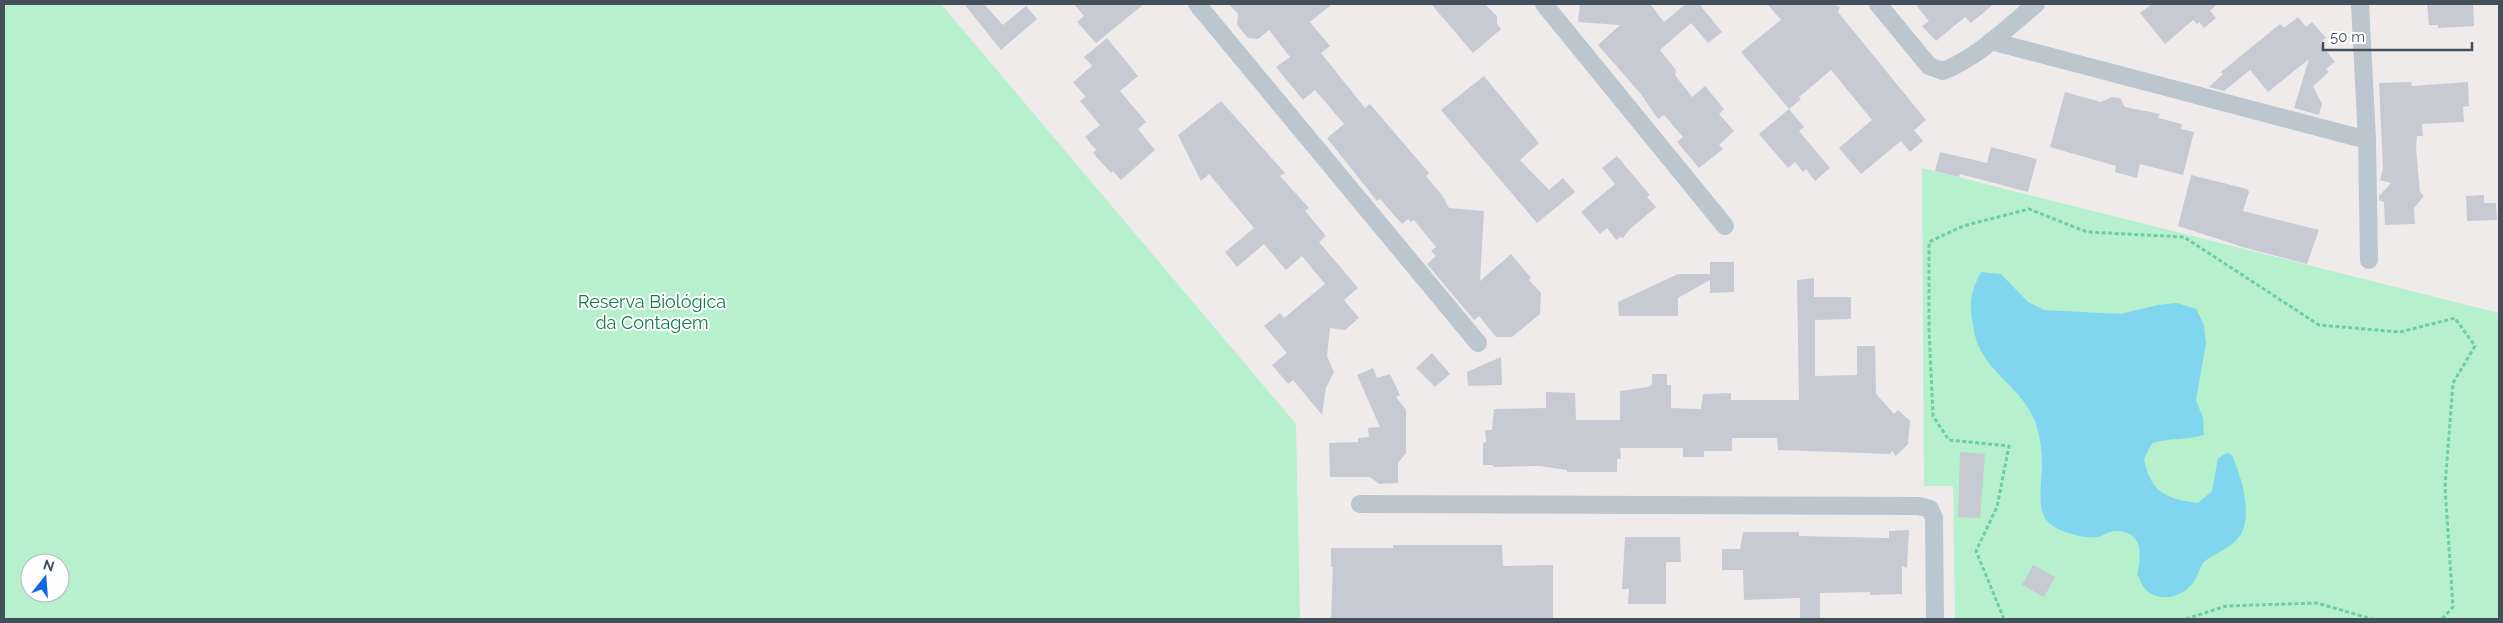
<svg xmlns="http://www.w3.org/2000/svg" width="2503" height="623" font-family="Raleway,sans-serif">
	<rect width="100%" height="100%" fill="#efebeb"/>
	<path fill="#b6f0cd" fill-rule="evenodd" d="M4 4H941L1296 424 1300 619H4ZM30 563H60V593H30Z
		M1922 168 2499 313V619H1955L1953 486H1924Z"/>
	<path fill="#81d6ef" d="M1981 272 2001 274 2028 302 2044 310 2121 314 2158 305 2177 303 2196 309 2204 325 2206 344 2196 400 2203 418 2204 435C2186 440 2170 438 2152 443L2144 459C2151 493 2166 499 2198 503L2212 491 2218 458 2227 453 2232 455C2241 476 2251 508 2243 530 2236 547 2218 551 2205 561 2199 567 2199 575 2194 581 2184 597 2162 603 2147 591 2143 588 2140 579 2137 575 2142 554 2143 531 2115 531 2109 531 2103 536 2097 537 2082 539 2053 531 2045 518 2037 504 2042 480 2042 465 2042 451 2040 437 2036 424 2025 392 1994 377 1980 349 1975 340 1974 329 1972 319 1969 299 1972 290 1981 272Z"/>
	<path fill="#c7cad2" d="M964 4H984L1003 25 1026 6 1037 19 1001 50Z
		M1074 4H1144L1096 43 1077 22 1084 16Z
		M1229 4H1332L1310 22 1330 46 1321 53 1365 108 1370 104 1429 173 1426 176 1442 195 1449 208 1484 211 1480 281 1511 254 1531 278 1529 280 1541 293 1540 314 1512 337H1496L1479 316 1474 320 1427 264 1436 256 1431 251 1436 247 1414 220 1411 222 1408 219 1402 224 1380 199 1377 201 1327 138 1344 124 1315 90 1303 100 1276 67 1290 57 1269 30 1258 39 1248 38 1237 25 1238 14Z
		M1431 4H1485L1497 16V24L1501 29 1473 53Z
		M1580 4H1650L1664 22 1686 4H1699L1722 32 1708 43 1691 23 1660 50 1676 70 1675 75 1692 97 1705 86 1724 109 1719 114 1734 131 1719 145 1723 149 1699 168 1677 142 1683 137 1664 115 1658 119 1640 93 1598 45 1620 25 1578 22Z
		M1767 4H1831L1840 7 1838 12 1926 120 1914 130 1923 141 1910 152 1901 141 1861 174 1839 148 1872 120 1831 70 1799 97 1801 99 1789 109 1741 52 1781 20Z
		M1915 4H1994L1971 23 1965 17 1936 41 1922 26 1929 21Z
		M2152 4H2217L2210 11 2216 18 2204 28 2199 22 2197 24 2193 20 2165 44 2140 13Z
		M2427 4H2473L2474 26 2438 28V25H2429Z
		M2298 17 2306 27 2312 22 2326 38 2320 43 2335 62 2326 69 2329 72 2313 86 2322 104 2319 115 2294 108 2309 59 2268 92 2250 70 2224 91 2209 87 2223 74 2221 72 2280 24 2284 28Z
		M1107 38 1138 76 1120 91 1146 122 1138 129 1155 150 1121 180 1113 171 1111 173 1093 153 1096 150 1085 137 1100 125 1080 101 1086 97 1073 82 1092 66 1084 57Z
		M1484 76 1539 143 1520 160 1549 190 1563 178 1575 192 1537 223 1441 110Z
		M2411 82 2412 86 2468 82 2469 106 2463 107 2464 122 2422 124 2423 136H2417L2416 148 2420 192 2424 196 2414 208 2415 224 2385 225 2384 202 2379 200V196L2391 183 2380 180 2383 168 2379 83Z
		M2065 92 2101 102 2112 97 2120 98 2125 107 2160 114 2158 118 2182 124 2181 129 2194 132 2183 175 2140 164 2137 178 2115 172 2116 166 2050 147Z
		M1221 101 1285 173 1280 176 1309 208 1305 211 1326 236 1319 242 1358 288 1344 300 1359 318 1345 330 1330 328 1327 356 1334 372 1326 388 1322 415 1293 380 1288 384 1272 365 1287 353 1264 326 1280 313 1284 318 1325 284 1302 256 1286 270 1264 244 1237 267 1225 252 1254 228 1209 174 1201 181 1178 135Z
		M1789 109 1804 127 1799 131 1830 168 1815 181 1806 169 1803 172 1795 162 1788 168 1759 134Z
		M1991 147 2037 159 2028 192 1960 174 1959 177 1935 171 1940 152 1987 163Z
		M1617 156 1650 195 1647 197 1656 207 1630 229 1623 238 1620 237 1616 240 1607 228 1600 234 1581 212 1615 184 1602 168Z
		M2191 175 2247 189 2249 192 2243 211 2319 230 2307 264 2246 248 2178 226Z
		M2484 195V203H2496L2497 220 2467 221 2466 196Z
		M1710 262H1734V292L1710 293V280L1678 298V316H1619L1618 302 1678 274H1710Z
		M1814 278V297H1851V319L1815 320V376L1857 375V346H1875L1876 394 1894 414 1898 410 1910 421 1908 444 1896 456 1892 451 1890 454 1778 450 1777 438H1732V451H1704V457H1683V448H1620L1621 459H1617V472H1567V470L1540 466 1493 467V465H1483V443L1486 442 1485 430H1492L1494 409 1546 408V392L1575 393 1576 420H1620V391L1648 387 1652 385V374H1667V385H1671V408L1701 409 1703 394 1731 393V400H1799L1797 280Z
		M1432 353 1450 374 1435 387 1416 368Z
		M1501 357 1502 385 1468 386 1467 372Z
		M1373 368 1377 378 1390 374 1400 395 1396 397 1406 410V453L1398 463V483L1379 484 1370 477H1330L1329 443 1358 442V438L1369 437 1368 428 1380 427 1357 375Z
		M1960 452 1985 454 1980 518 1958 517Z
		M1909 530 1907 568 1902 566V594L1870 595V592L1820 593V619H1800V598L1744 600 1743 570H1722V549H1740L1743 532H1799V536L1889 538V531Z
		M1625 537H1680L1681 562H1666V604H1628L1629 589H1622Z
		M1393 545H1502L1503 566 1553 565V619L1331 618 1333 567H1331V548H1393Z
		M2033 565 2055 577 2044 597 2022 585Z"/>
	<g fill="none" stroke-linecap="round" stroke-linejoin="round">
		<path stroke="#6dcfa1" stroke-width="3" stroke-dasharray="4 2.5" stroke-linecap="butt" d="M2004 619 1976 551 1997 507 2009 446 1949 440 1933 416 1929 329V242L1963 226 2029 209 2087 232 2184 237 2319 325 2400 332 2455 318 2475 346 2453 383 2445 487 2453 607 2442 619
			M2186 619 2226 606 2317 603 2372 619"/>
		<path stroke="#bbc6cf" stroke-width="18" d="M1197 4 1478 343
			M1544 4 1725 226
			M1878 4 1929 66 1943 71C1978 57 2007 28 2036 4
			M2360 4 2367 140 2369 260
			M1991 41 2367 140
			M1360 504 1919 506 1930 509 1934 518 1935 619"/>
	</g>
	<g text-anchor="middle" dominant-baseline="central" stroke-width="4" stroke-linejoin="round" paint-order="stroke">
		<g font-size="18" fill="#127d4a" stroke="#fff">
			<text x="652" y="301">Reserva Biológica<tspan x="652" dy="21">da Contagem</tspan></text>
		</g>
	</g>
	<rect width="2503" height="623" fill="none" stroke="#434f5a" stroke-width="10"/>
	<g transform="translate(45 578) rotate(17)"><circle r="24" fill="#ffffff" stroke="#b4b9bd"/>
	<path d="M0-4L9 19L0 12L-9 19Z" fill="#1068e4"/>
	<text y="-8" font-size="14" font-weight="bold" text-anchor="middle" fill="#434f5a">N</text>
	</g>
	<path d="M2323 42v8h149v-8" fill="none" stroke="#434f5a" stroke-width="2.5"/>
	<text x="2330" y="42" font-size="15" fill="#434f5a" stroke="#ffffff" stroke-width="4" paint-order="stroke">50 m</text>
</svg>
